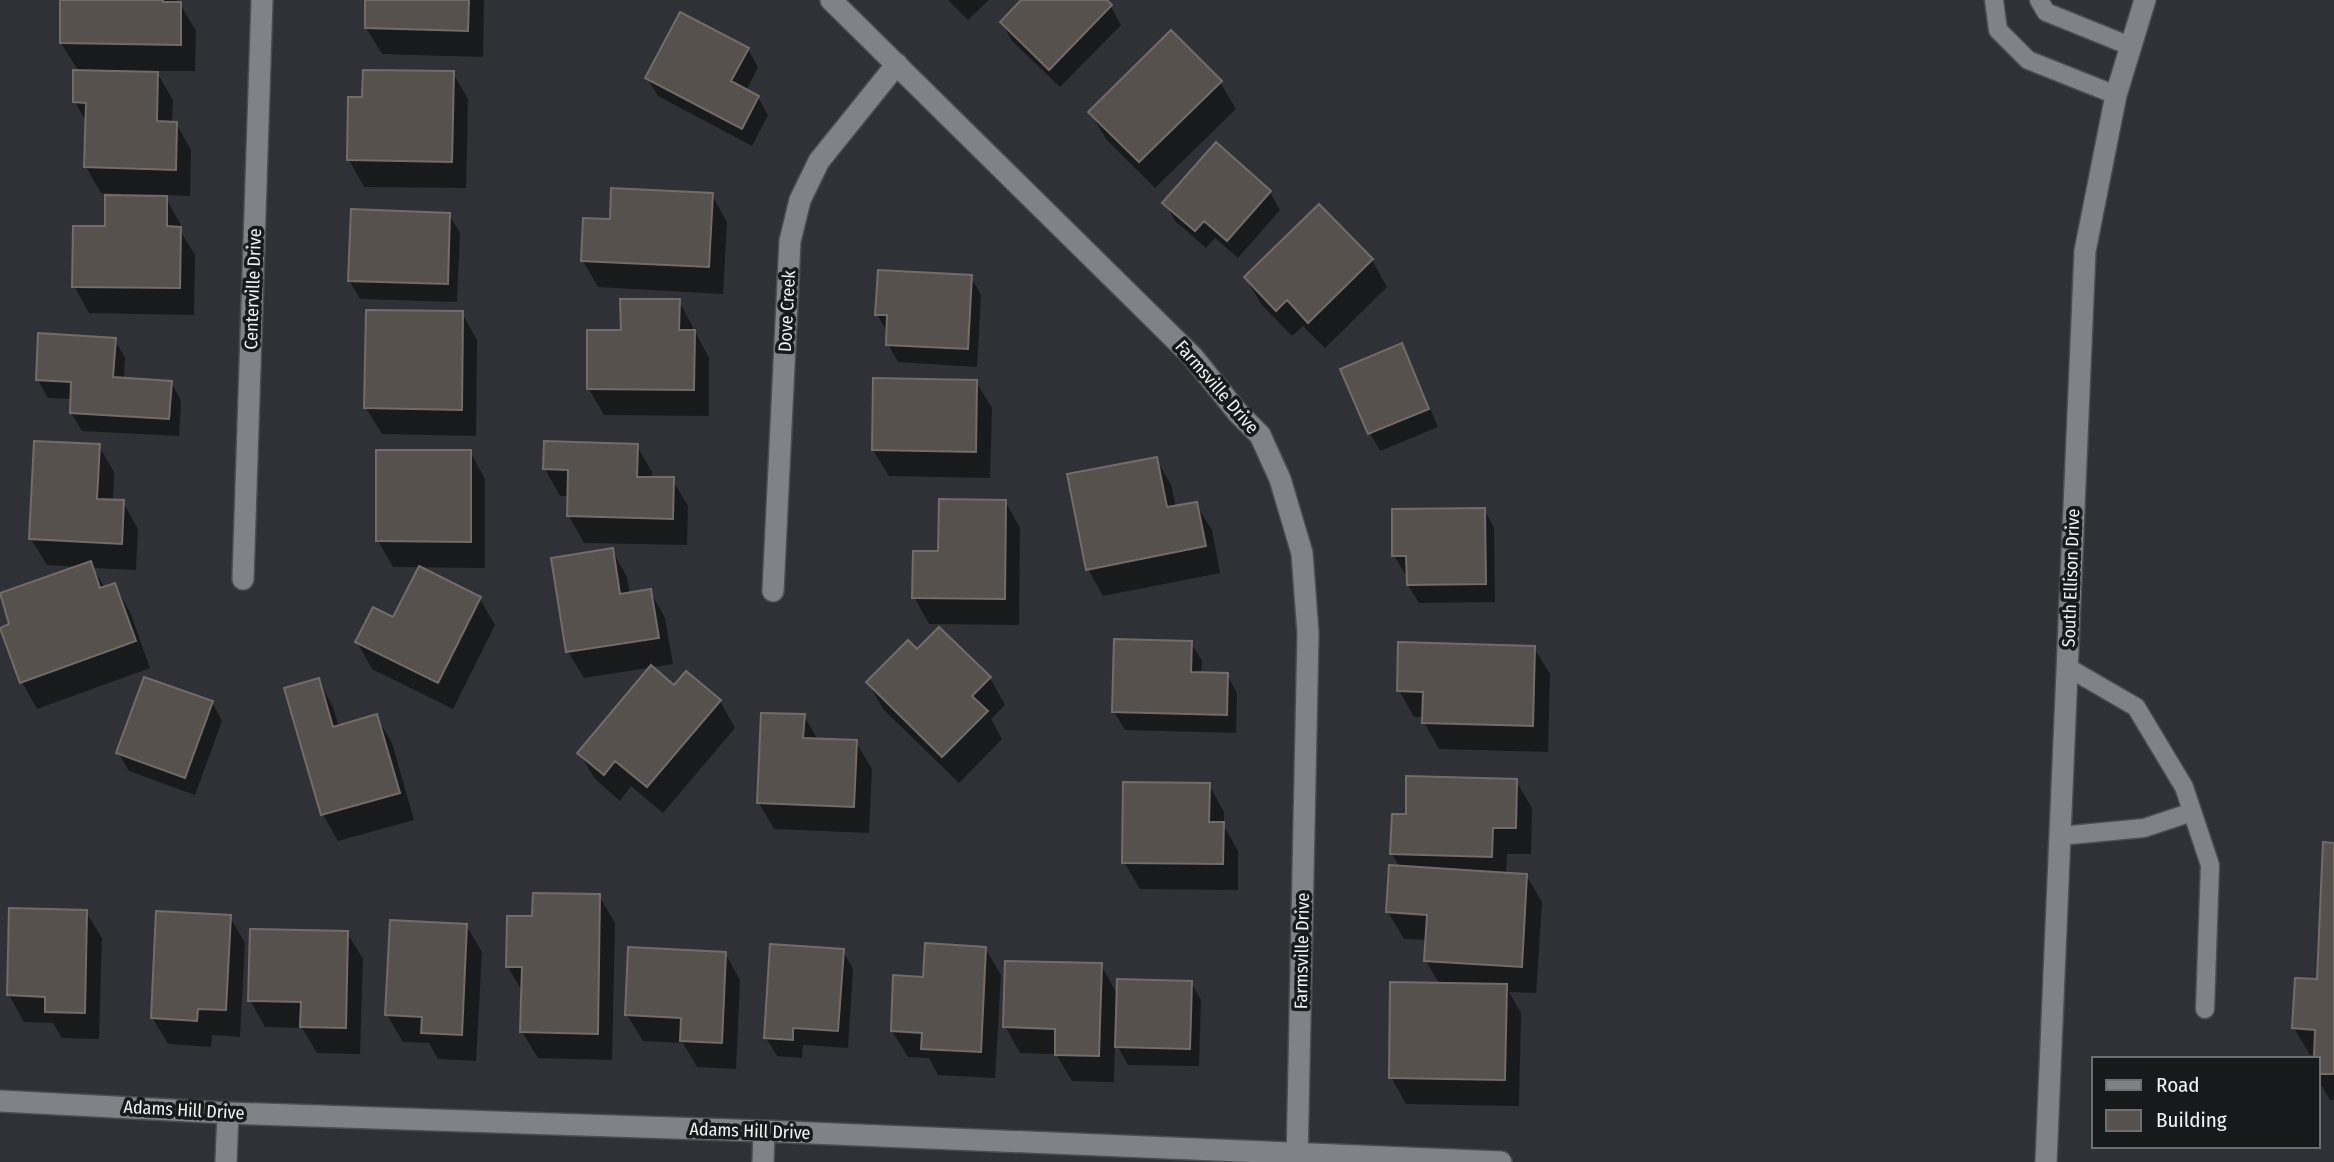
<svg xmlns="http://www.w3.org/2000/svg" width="2334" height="1162" font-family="'Fira Sans Condensed',sans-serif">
	<rect width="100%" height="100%" fill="#303136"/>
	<path fill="#0007" d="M62 0H177V4H180L196 31 195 71H156L173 100 172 123H176L191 150 190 196 164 195 181 225V232L195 255 194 315 89 313 74 286 123 194 101 193 86 167 87 123 75 102 79 72 61 43Z
		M367 0H484L483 57 382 54 366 28Z
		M948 0H989L968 20Z
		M1024 0H1104L1111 7 1121 25 1060 87 1012 41 1002 23Z
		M748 49 758 67 746 91 758 97 768 115 752 146 658 96 647 78Z
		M453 73 468 99 466 188 364 187 349 160 364 99Z
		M1220 82 1236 109 1155 188 1106 139 1090 112Z
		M1216 145 1270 192 1280 210 1238 258 1215 238 1206 248 1175 221 1165 203Z
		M712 195 727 222 723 294 598 287 583 261 612 221Z
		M1319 206 1372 260 1387 287 1325 348 1303 326 1292 336 1261 304 1246 278Z
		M449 215 460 233 457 302 360 299 349 280Z
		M971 277 981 295 977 367 898 362 888 344 887 332 877 314Z
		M679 301 709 358V416L604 415 589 389 622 332Z
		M462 313 477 340 476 436 382 434 366 408Z
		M115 340 125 358 124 380 171 382 181 401 179 436 82 431 71 413 72 399 48 398 38 380Z
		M1401 345 1411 363 1438 427 1380 451 1370 433Z
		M976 382 992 408 990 478 889 476 873 450Z
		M99 446 114 472 113 501 123 502 138 529 136 570 93 568 105 588 115 585 130 612 150 668 37 709 22 682 12 625 78 567 47 565 31 539Z
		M637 446 652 472V479H672L688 506 687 545 584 543 569 516V496H560L545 469Z
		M470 452 485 479V568L393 567 378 541Z
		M1156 459 1171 485 1176 507 1196 504 1212 530 1220 573 1103 596 1088 569Z
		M1005 501 1020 528 1019 625 929 624 914 597Z
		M1484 509 1494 528 1495 602 1419 603 1408 585V574H1405L1394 555Z
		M612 550 627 577 630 594 650 591 665 618 673 664 584 678 568 652 553 560Z
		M480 599 495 625 453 709 372 669 357 642 394 619Z
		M1191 643 1202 661 1201 674 1227 675 1237 693 1236 733 1125 730 1114 712Z
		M1534 648 1550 674 1548 752 1439 749 1424 722V717H1414L1399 690Z
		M917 651 990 678 1005 705 991 719 1002 739 959 783 883 709 868 682Z
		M318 680 333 707 339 727 376 716 392 743 414 820 338 841 323 815 286 689Z
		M675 687 720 701 735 728 663 813 631 786 620 801 595 779 579 753Z
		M212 702 222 721 195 795 129 771 118 752Z
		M804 716 818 740 856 742 872 769 869 833 774 829 759 803Z
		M1516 781 1532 808 1531 854H1507L1506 874 1526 875 1542 902 1536 993 1509 992 1521 1013 1519 1106 1406 1104 1391 1077 1440 985 1426 961 1427 940 1404 939 1388 912 1400 868 1392 854 1407 816Z
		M1209 785 1224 812V826L1238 851V890L1140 889 1124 862Z
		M2334 845V1100H2330L2318 1079V1059L2316 1055H2310L2294 1028 2319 981Z
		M599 896 615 923 612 1060 538 1058 522 1032 523 993 508 967 534 918Z
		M86 912 102 938 99 1039 62 1038 53 1023 24 1022 9 995Z
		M230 917 245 943 240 1037 212 1035 211 1047 168 1044 152 1017Z
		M466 925 482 952 476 1061 438 1059 429 1043 403 1042 387 1015Z
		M347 933 363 959 360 1054 317 1053 302 1028 265 1027 250 1000Z
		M985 948 1001 975 995 1078 938 1075 929 1058 908 1057 892 1031 925 979Z
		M843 951 853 969 848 1048 803 1045 802 1058 777 1056 766 1038Z
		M725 953 740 980 736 1069 697 1067 683 1043 643 1041 627 1015Z
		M1101 965 1118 996 1191 982 1201 1000 1199 1066 1128 1065 1115 1042 1114 1082 1072 1081 1056 1054 1020 1053 1005 1026Z"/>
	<path fill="#57514e" stroke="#726c69" stroke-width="2" d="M60 0H163V2H181V45L60 43Z
		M365 0H469L468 31 365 28Z
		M1021 0H1107L1112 5 1049 70 1000 22Z
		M680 12 749 48 731 81 759 96 742 129 645 78Z
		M1171 30 1222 81 1139 162 1088 112Z
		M73 70 158 72 157 121 177 122 176 170 84 167 86 103 73 102Z
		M363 70 454 71 452 162 347 160 348 97H362Z
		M1216 142 1271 191 1227 241 1204 221 1195 231 1162 203Z
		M611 188 713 193 709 267 581 261 583 218 610 219Z
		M105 195 167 196V226L181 227 180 288 72 287 73 226H105Z
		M1319 204 1373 259 1308 323 1287 300 1276 311 1244 277Z
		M351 209 450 213 448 284 348 281Z
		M878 270 972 275 968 349 886 345 887 315H875Z
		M620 299H680L679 330H695L694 390 587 389V330H621Z
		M366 310 463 311 462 410 364 408Z
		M38 333 116 338 113 377 172 381 169 419 70 413 71 382 36 380Z
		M1402 343 1429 409 1368 434 1340 369Z
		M873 378 977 380 976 452 872 450Z
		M34 441 100 444 97 499 124 500 122 544 29 539Z
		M544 441 638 444 637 477H674L673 519 567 516 568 470 543 469Z
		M376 450H471V542L376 541Z
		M1157 457 1167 507 1197 502 1206 546 1086 570 1067 474Z
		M939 499 1006 500 1005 599 912 598 913 551H938Z
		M1485 508 1486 584 1407 585 1406 556H1392V509Z
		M613 548 620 594 651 589 659 638 566 652 551 558Z
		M91 561 100 588 115 583 136 641 20 683 0 628 9 624 0 593Z
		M419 566 481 597 438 683 355 642 373 607 393 617Z
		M939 627 991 677 972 696 988 711 942 757 866 682 908 640 917 649Z
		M1114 639 1192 641 1191 672 1228 673 1227 715 1112 712Z
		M1398 642 1535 646 1533 726 1422 723 1423 692 1397 691Z
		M651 665 674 685 686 671 721 700 647 787 615 761 604 775 577 753Z
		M144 677 213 701 185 778 116 753Z
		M319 678 333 727 377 714 400 793 321 815 284 688Z
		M761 713 805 714 803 738 857 740 854 807 757 803Z
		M1406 776 1517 779 1516 828H1493L1492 857 1390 854 1392 814H1406Z
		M1123 782 1210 783 1209 822H1224L1223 864 1122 863Z
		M2323 842 2334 843V1074H2318V1059H2314L2315 1030 2292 1028 2295 978 2317 979Z
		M1389 865 1527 874 1522 967 1424 961 1427 915 1386 912Z
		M533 893 600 894 598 1034 520 1032 522 967H506L507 916H532Z
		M9 908 87 910 85 1013 45 1012V997L7 995Z
		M156 911 231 915 226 1010 198 1009 197 1021 151 1018Z
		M390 920 467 924 462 1035 421 1033 422 1017 385 1015Z
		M250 929 348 931 346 1028 300 1027 301 1002 248 1001Z
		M925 943 986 947 981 1052 921 1049 922 1033 891 1031 893 975 923 977Z
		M770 944 844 949 838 1031 793 1028V1040L764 1038Z
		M628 947 726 952 722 1043 680 1041 681 1018 625 1015Z
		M1005 961 1102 963 1099 1056 1055 1055V1029L1003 1027Z
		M1117 979 1192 981 1190 1049 1115 1047Z
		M1390 982 1507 984 1505 1080 1389 1078Z"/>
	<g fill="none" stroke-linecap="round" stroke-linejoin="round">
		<g stroke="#4c4d51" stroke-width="21">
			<path id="lane" d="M1994 0 1998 30 2028 60 2116 95
				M2039 0 2046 12 2130 46
				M2067 667 2136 707 2184 787 2210 865 2205 1009
				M2060 836 2144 828 2192 812"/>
		</g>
		<g stroke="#4c4d51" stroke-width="24">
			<path id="street" d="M831 0 1193 357 1238 413 1260 435 1280 479 1302 553 1308 633 1297 1162
				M243 579 262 0
				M773 591 790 241 800 200 819 161 897 64
				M226 1162 228 1113
				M763 1162 764 1131"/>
		</g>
		<g stroke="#4c4d51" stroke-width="24">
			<path id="secondary" d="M0 1101 228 1113 764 1131 1501 1162
				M2046 1162 2085 251 2116 95 2145 0"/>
		</g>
		<use href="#lane" stroke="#818288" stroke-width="18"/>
		<use href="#street" stroke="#818288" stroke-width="21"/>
		<use href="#secondary" stroke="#818288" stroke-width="21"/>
	</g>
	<g text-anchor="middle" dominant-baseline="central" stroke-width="7" stroke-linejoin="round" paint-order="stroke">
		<g font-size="18" fill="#f0f1f5" stroke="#18191b">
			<text transform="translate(253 289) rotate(-88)">Centerville Drive</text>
			<text transform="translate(787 311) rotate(-87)">Dove Creek</text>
			<text transform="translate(1217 387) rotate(49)">Farmsville Drive</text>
			<text transform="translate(2071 578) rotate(-88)">South Ellison Drive</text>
			<text transform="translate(1302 951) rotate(-89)">Farmsville Drive</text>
			<text transform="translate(184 1110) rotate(3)">Adams Hill Drive</text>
			<text transform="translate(750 1131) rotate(2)">Adams Hill Drive</text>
		</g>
	</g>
	<rect x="2092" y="1057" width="228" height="91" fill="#18191b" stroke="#6e6f72" stroke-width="2"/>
	<rect x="2106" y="1080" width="35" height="10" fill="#818288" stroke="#6e6f72" stroke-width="2"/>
	<text x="2156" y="1092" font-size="21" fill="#f0f1f5">Road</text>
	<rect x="2106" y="1110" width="35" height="21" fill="#57514e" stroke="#6e6f72" stroke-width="2"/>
	<text x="2156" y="1127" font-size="21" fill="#f0f1f5">Building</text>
</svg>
